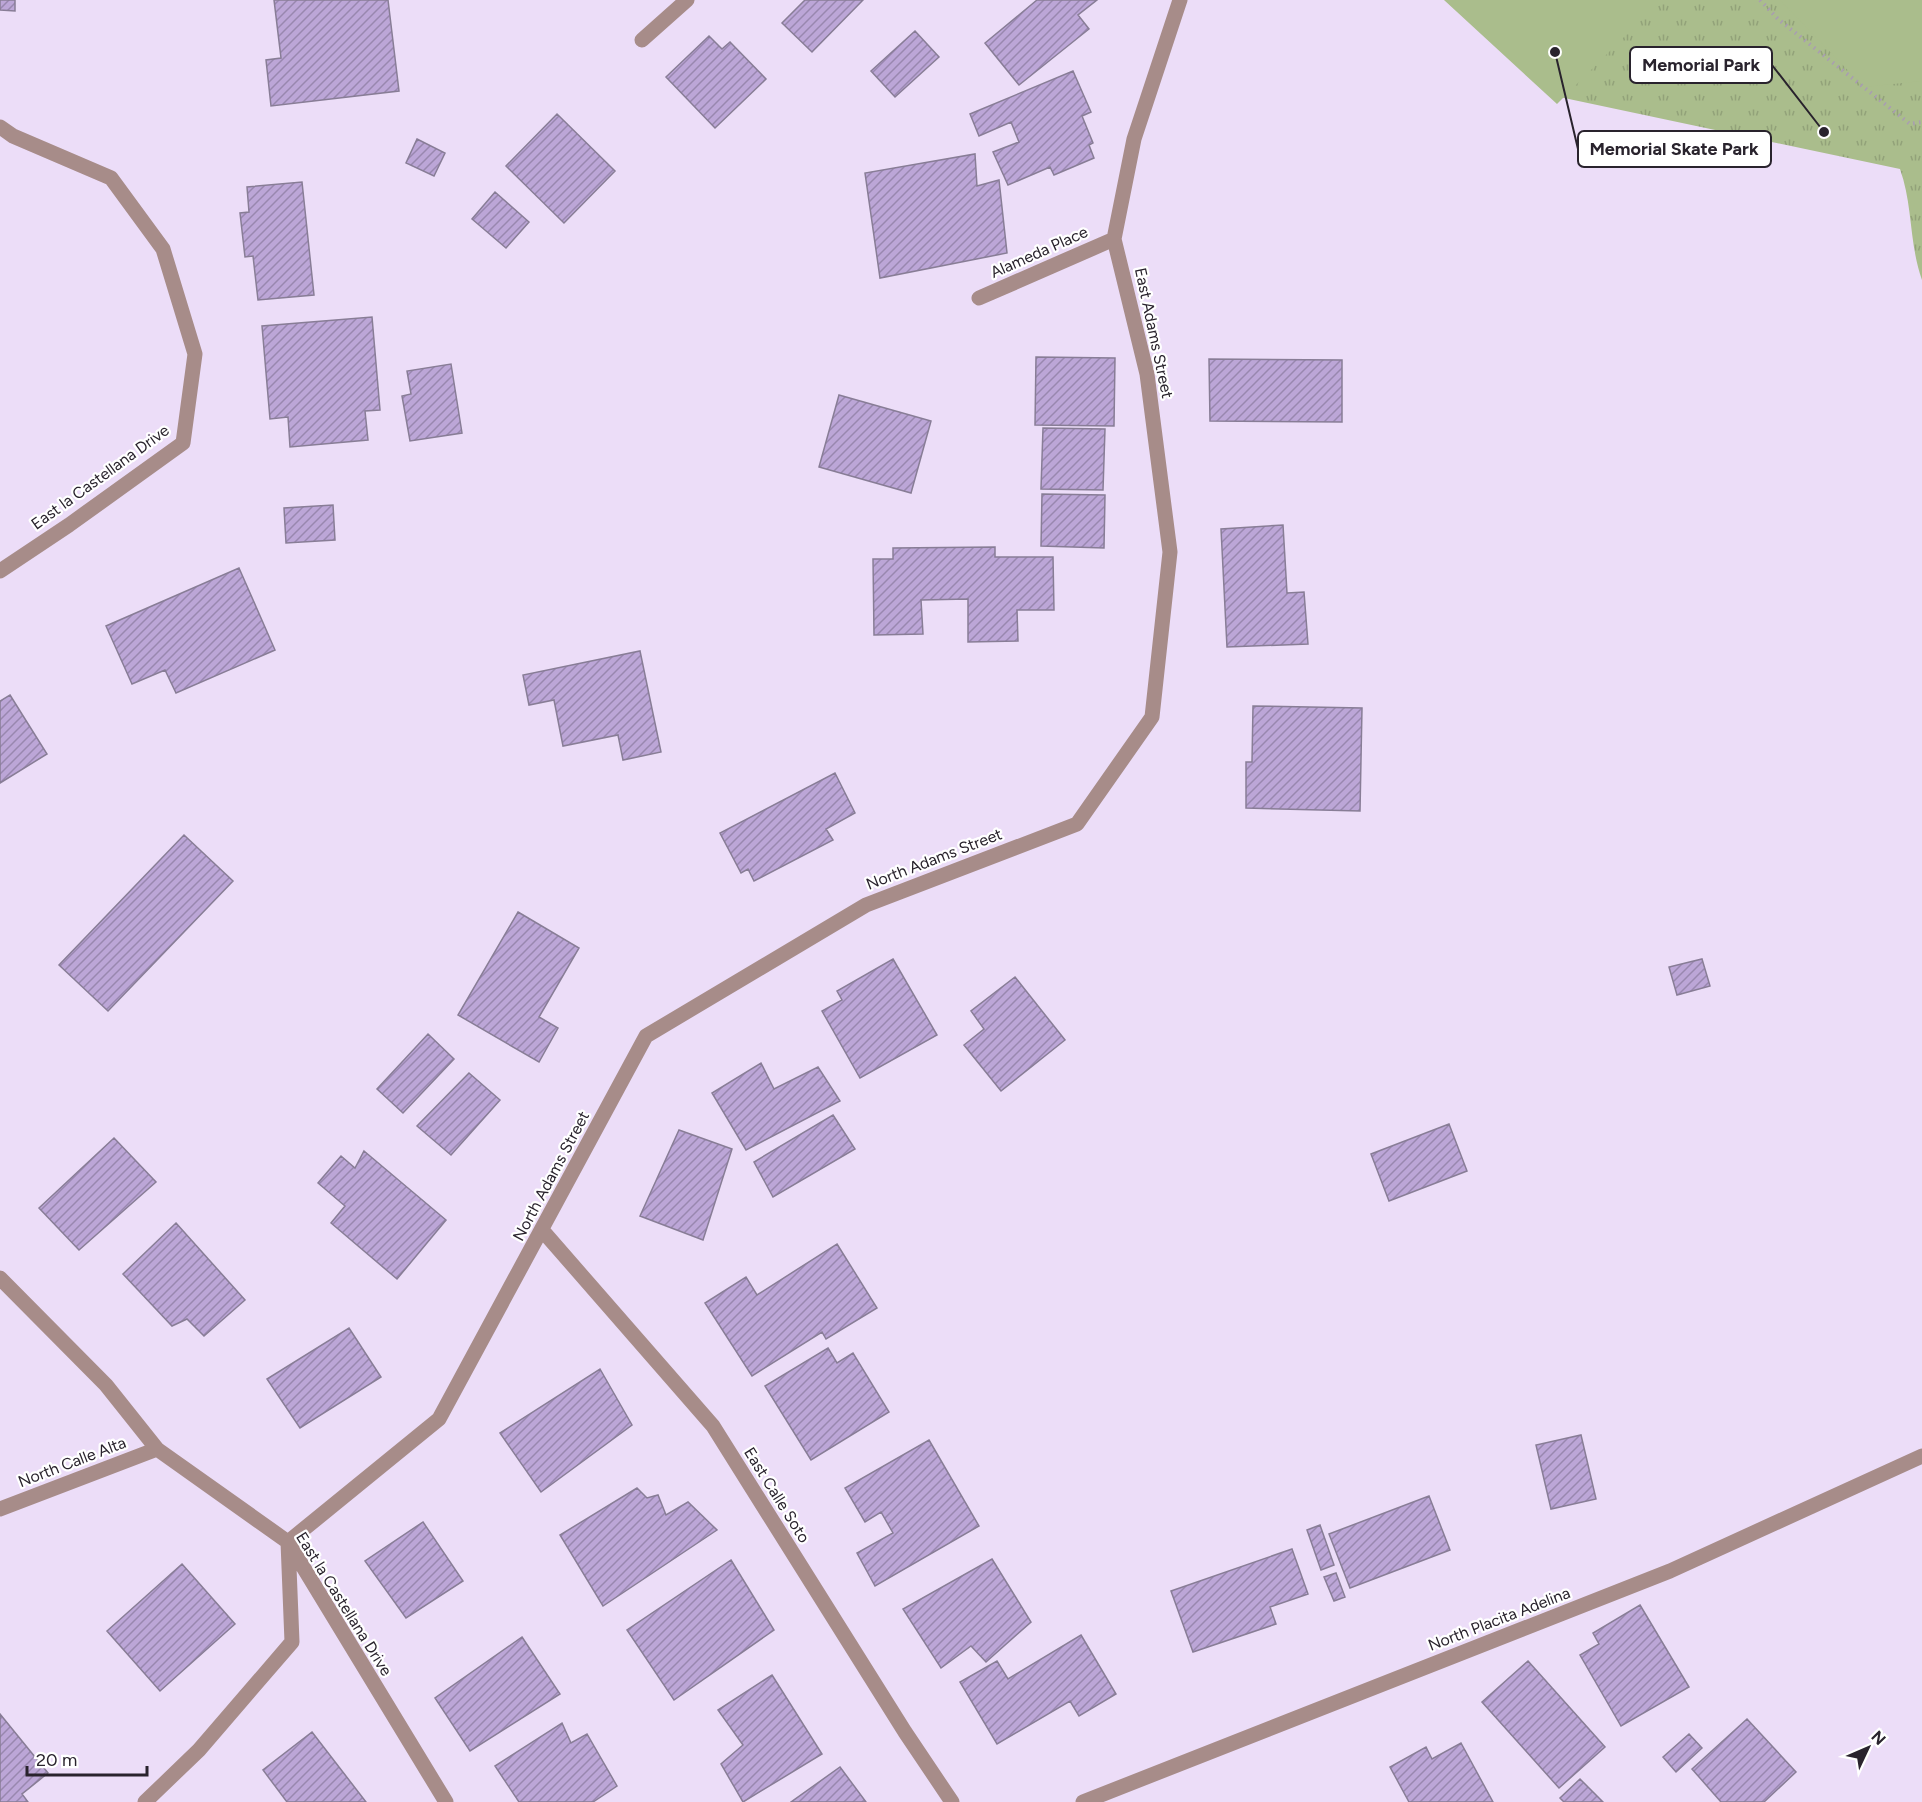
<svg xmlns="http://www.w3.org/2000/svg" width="1922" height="1802" font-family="Figtree,sans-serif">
	<defs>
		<pattern id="grass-tufts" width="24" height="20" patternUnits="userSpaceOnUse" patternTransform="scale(1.5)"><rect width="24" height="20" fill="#aabd8c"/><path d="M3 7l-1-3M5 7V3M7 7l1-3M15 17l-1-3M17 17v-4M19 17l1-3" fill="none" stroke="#92a279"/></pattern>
		<pattern id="building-hatch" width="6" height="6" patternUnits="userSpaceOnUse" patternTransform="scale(1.5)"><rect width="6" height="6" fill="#bca6d7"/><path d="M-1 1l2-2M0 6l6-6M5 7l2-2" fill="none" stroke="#9987af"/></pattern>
	</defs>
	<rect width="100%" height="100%" fill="#ecddf8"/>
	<path fill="url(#grass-tufts)" d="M1445 0H1922V280C1909 244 1913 205 1900 169L1550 95Z"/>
	<path fill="#aabd8c" d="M1444 0H1661L1557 104Z
		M1780 0H1922V81L1864 87Z"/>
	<path fill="url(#building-hatch)" stroke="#887d96" stroke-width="1.5" d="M0 0H15V11L0 10Z
		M274 0H388L399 91 271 106 266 60 281 58Z
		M805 0H863L812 52 782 23Z
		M1037 0H1097L1078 15 1089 29 1019 85 985 43Z
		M915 31 939 57 895 97 871 71Z
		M709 36 722 49 730 42 766 79 715 128 666 77Z
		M1073 71 1091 112 1082 116 1093 143 1089 145 1094 158 1054 175 1050 167 1008 185 993 152 1019 142 1011 122 979 136 970 114Z
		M557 114 615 171 564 223 506 166Z
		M417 139 445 153 434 176 406 163Z
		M975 154 977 186 999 180 1007 253 880 278 865 173Z
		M302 182 314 295 258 300 253 256 245 257 240 213 249 212 247 187Z
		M495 192 529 222 506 248 472 219Z
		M372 317 380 410 365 411 368 440 290 447 288 417 270 419 262 326Z
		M1036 357 1115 358 1114 426 1035 425Z
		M1209 359 1342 360V422L1210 421Z
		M451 364 462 433 410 441 402 396 411 394 407 371Z
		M839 395 931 421 911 493 819 467Z
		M1043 428 1105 429 1103 490 1041 489Z
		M1042 494 1105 495 1104 548 1041 546Z
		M333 505 335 540 286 543 284 508Z
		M1283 525 1287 593 1304 592 1308 644 1227 647 1221 529Z
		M995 547V557H1053L1054 610H1017L1018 641 968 642V599L921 600 923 634 874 635 873 559H893V548Z
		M239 568 275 650 176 693 165 670 132 684 106 626Z
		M640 651 661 752 623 760 618 735 563 746 554 700 529 705 523 675Z
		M10 695 47 754 0 783V701Z
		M1253 706 1362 708 1360 811 1246 808V762H1252Z
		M835 773 855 813 826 829 833 840 754 881 748 869 741 873 720 833Z
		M184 835 233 881 108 1011 59 965Z
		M518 912 579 948 539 1017 558 1028 539 1062 458 1015Z
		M893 959 937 1035 860 1078 822 1011 842 1000 837 991Z
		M1702 959 1710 986 1677 995 1669 967Z
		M1015 977 1065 1040 1001 1091 964 1045 984 1029 971 1011Z
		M428 1034 454 1059 403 1113 377 1089Z
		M761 1063 774 1089 818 1067 840 1101 746 1150 712 1093Z
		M469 1073 500 1100 451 1155 417 1126Z
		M833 1115 855 1149 773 1197 754 1162Z
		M1449 1124 1467 1171 1389 1201 1371 1154Z
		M679 1130 732 1149 703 1240 640 1216Z
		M114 1138 156 1182 79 1250 39 1208Z
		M364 1151 446 1220 397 1279 331 1223 345 1206 318 1183 341 1156 355 1168Z
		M176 1223 245 1300 204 1336 187 1319 172 1326 123 1274Z
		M837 1244 877 1308 826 1339 822 1332 752 1376 705 1303 746 1277 757 1295Z
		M349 1328 381 1377 300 1428 267 1379Z
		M828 1348 837 1363 853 1353 889 1412 811 1460 765 1386Z
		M600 1369 632 1425 541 1492 500 1433Z
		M1581 1435 1596 1499 1551 1509 1536 1445Z
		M929 1440 979 1526 875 1586 857 1553 893 1533 881 1512 865 1522 845 1488Z
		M637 1488 647 1498 658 1495 666 1515 688 1502 717 1530 603 1606 560 1535Z
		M1429 1496 1450 1550 1350 1588 1329 1534Z
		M423 1522 463 1581 406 1618 365 1561Z
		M1320 1525 1334 1565 1321 1570 1307 1530Z
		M1292 1549 1308 1594 1270 1607 1276 1624 1193 1652 1171 1591Z
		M992 1559 1031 1622 986 1662 971 1646 941 1668 903 1609Z
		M731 1560 774 1630 674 1700 627 1630Z
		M182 1564 235 1624 160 1691 107 1631Z
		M1336 1573 1345 1597 1334 1601 1324 1577Z
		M1640 1605 1689 1687 1621 1726 1580 1655 1599 1644 1593 1633Z
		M1081 1635 1116 1694 1079 1716 1070 1701 997 1744 960 1682 997 1661 1008 1679Z
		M522 1637 560 1694 470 1751 435 1698Z
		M1528 1661 1605 1747 1559 1788 1482 1702Z
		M772 1675 822 1754 743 1802 721 1764 743 1745 718 1710Z
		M0 1714 48 1773 22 1794 28 1802H0Z
		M1747 1719 1796 1772 1764 1802H1721L1692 1769Z
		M562 1723 571 1743 587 1734 617 1786 593 1802H519L495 1766Z
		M312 1732 366 1802H287L263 1770Z
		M1689 1734 1702 1748 1676 1772 1663 1757Z
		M1461 1743 1493 1802H1409L1390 1767 1426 1747 1432 1759Z
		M840 1767 866 1802H791Z
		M1580 1779 1603 1802H1564L1560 1798Z"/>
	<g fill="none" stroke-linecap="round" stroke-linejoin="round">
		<path stroke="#a99db2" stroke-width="4" stroke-dasharray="1.5 4.5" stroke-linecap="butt" d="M1760 0 1778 19 1910 124 1922 122"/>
		<path stroke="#a78c89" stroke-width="15" d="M642 40 687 0
			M0 127 13 136 111 178 163 249 195 354 183 443 69 525 0 571
			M979 298 1114 239
			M542 1230 713 1426 905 1732 952 1802
			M0 1278 106 1385 157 1449 288 1542 446 1802
			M0 1509 157 1449
			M145 1802 199 1750 292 1642 288 1542 439 1419 646 1036 866 905 1077 824 1152 717 1170 552 1147 374 1114 239 1134 139 1180 0
			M1083 1802 1670 1571 1922 1456"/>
	</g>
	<g text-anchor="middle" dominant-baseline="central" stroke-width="4.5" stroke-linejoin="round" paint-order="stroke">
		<g font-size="16" fill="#29232d" stroke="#fff">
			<text transform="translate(1039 252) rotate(-24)">Alameda Place</text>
			<text transform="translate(1154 333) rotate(78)">East Adams Street</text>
			<text transform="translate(100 477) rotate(-36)">East la Castellana Drive</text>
			<text transform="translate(934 859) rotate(-21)">North Adams Street</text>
			<text transform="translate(551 1176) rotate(-62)">North Adams Street</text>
			<text transform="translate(72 1462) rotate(-21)">North Calle Alta</text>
			<text transform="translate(777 1495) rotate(58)">East Calle Soto</text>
			<text transform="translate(344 1604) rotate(58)">East la Castellana Drive</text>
			<text transform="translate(1499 1619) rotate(-21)">North Placita Adelina</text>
		</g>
	</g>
	<path fill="none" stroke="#29232d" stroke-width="2" d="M1824 132L1772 65M1555 52L1578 149"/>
	<g fill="#29232d" stroke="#fff" stroke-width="2">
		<circle cx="1824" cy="132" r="6"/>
		<circle cx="1555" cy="52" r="6"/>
	</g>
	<g fill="#fff" stroke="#29232d" stroke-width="2">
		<rect x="1630" y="47" width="142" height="36" rx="6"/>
		<rect x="1578" y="131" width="193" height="36" rx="6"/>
	</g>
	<g font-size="18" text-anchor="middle" font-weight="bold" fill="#29232d">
		<text x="1701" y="71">Memorial Park</text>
		<text x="1674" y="155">Memorial Skate Park</text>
	</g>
	<g transform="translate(1868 1748) rotate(46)" stroke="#ffffff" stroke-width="4.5" paint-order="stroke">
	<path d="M0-4.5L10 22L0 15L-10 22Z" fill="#29232d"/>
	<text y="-9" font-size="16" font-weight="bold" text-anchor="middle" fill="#29232d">N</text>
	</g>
	<path d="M27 1766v9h120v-9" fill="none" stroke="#29232d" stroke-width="3"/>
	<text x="36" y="1766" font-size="18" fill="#29232d" stroke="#ffffff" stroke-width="4.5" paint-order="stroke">20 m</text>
</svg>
